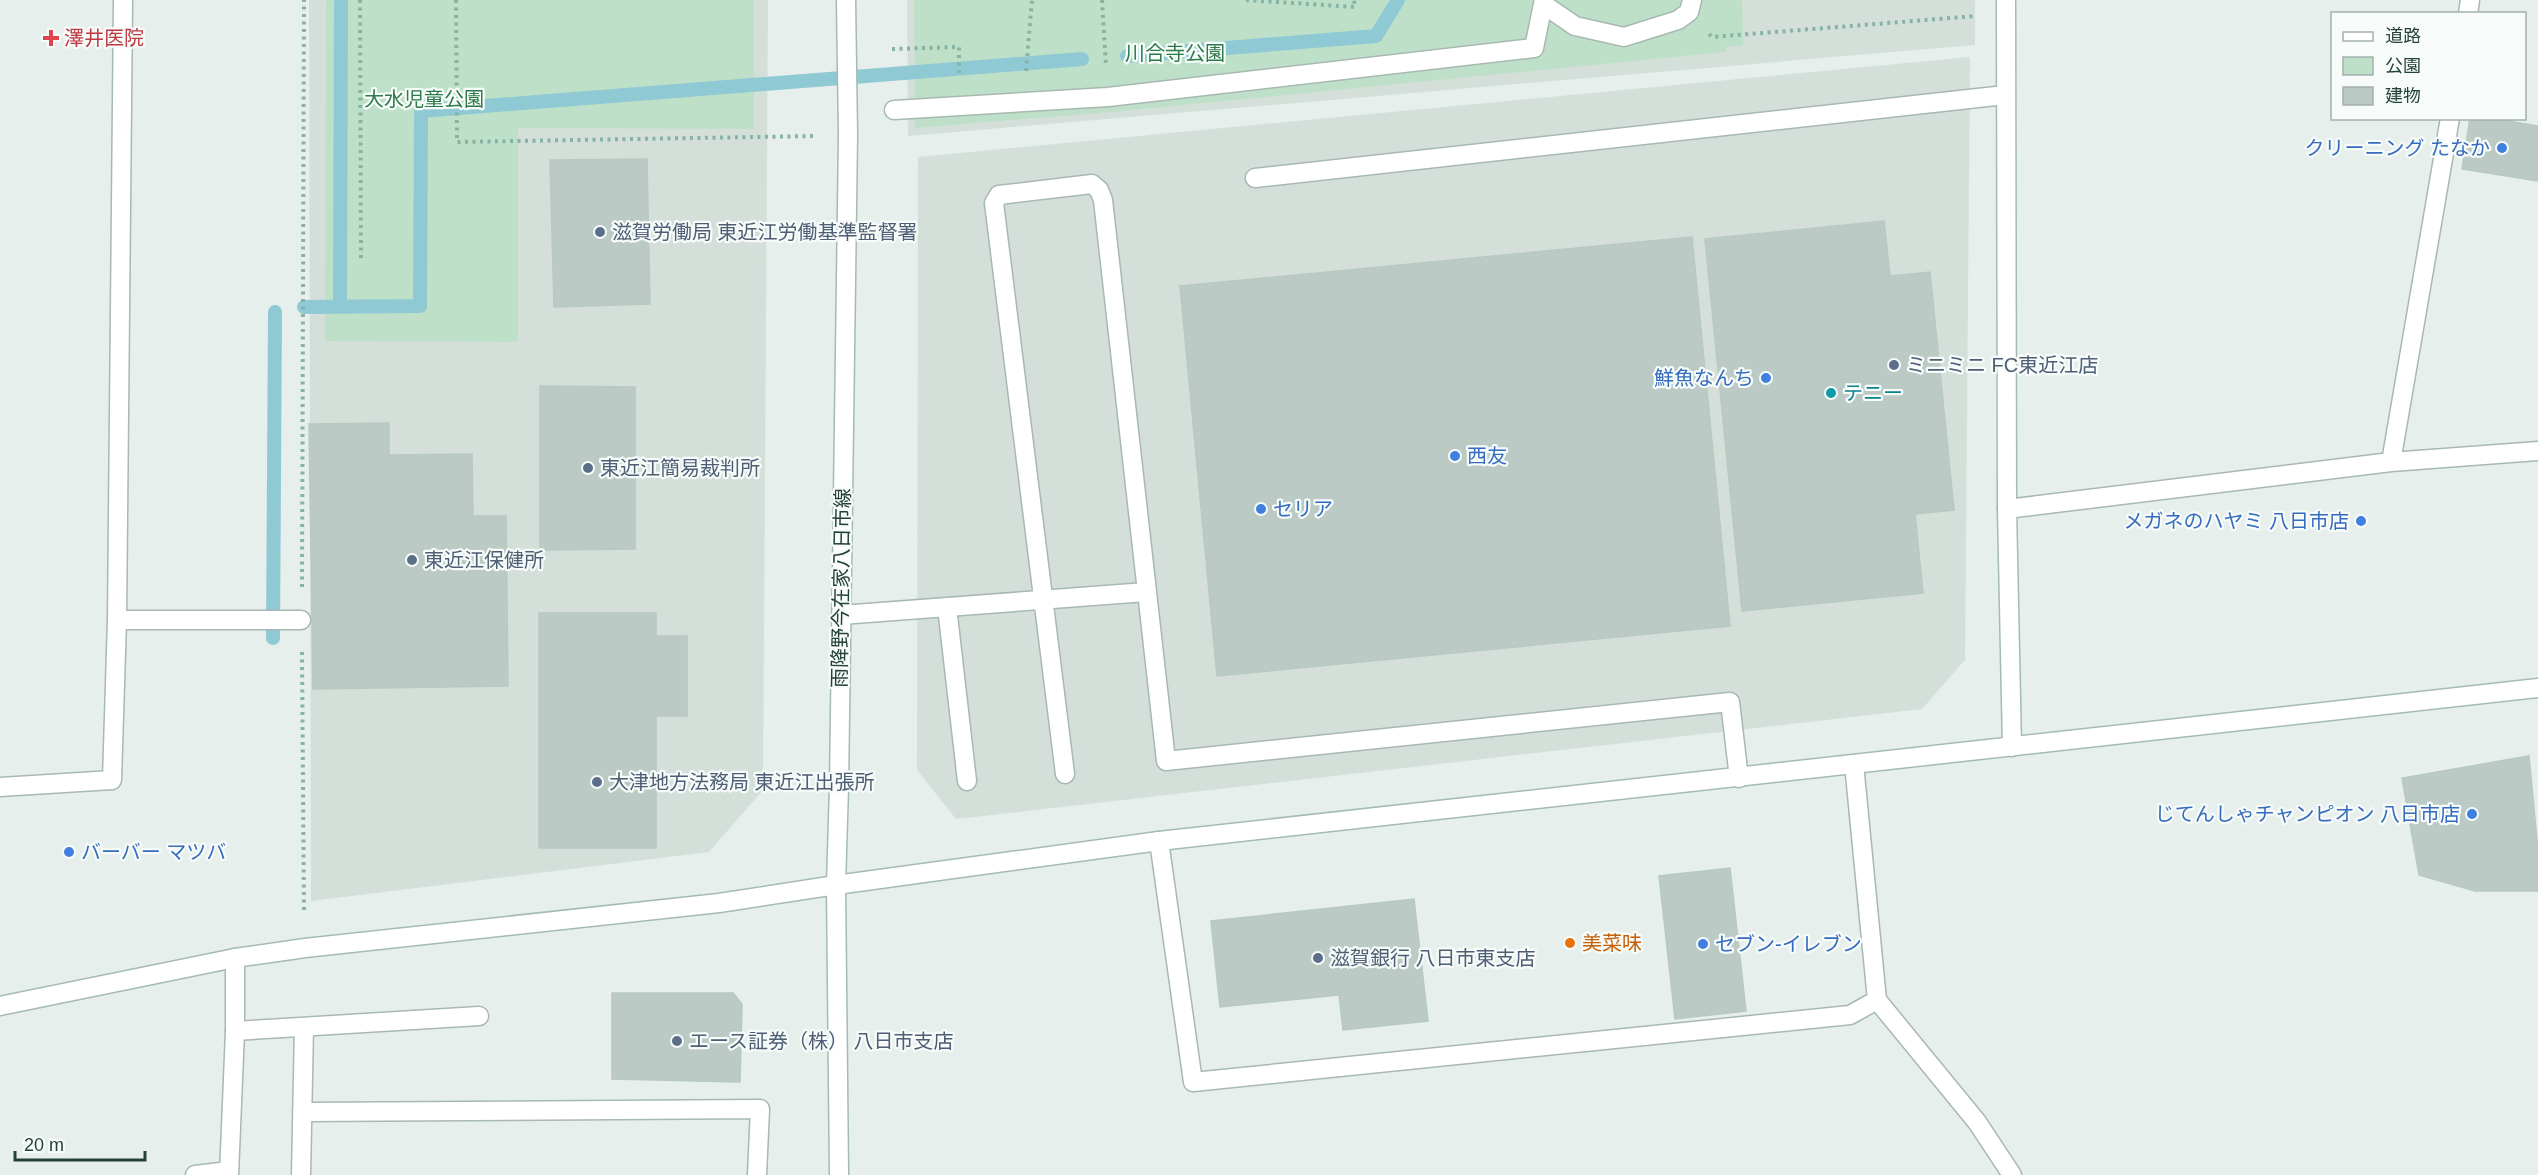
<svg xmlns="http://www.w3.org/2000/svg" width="2538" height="1175" font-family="Arial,'Noto Sans JP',sans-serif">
	<rect width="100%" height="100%" fill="#e6efeb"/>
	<path fill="#d4dfda" d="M309 0H768L763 790 709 852 311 901Z
		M907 0H1975V45L908 136Z
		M1970 57 1965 660 1922 709 956 819 917 770 918 157Z"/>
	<path fill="#bfe0c8" d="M326 0H754V129L518 128V342L325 341Z
		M914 0H1742L1743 45 1726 47V52L1122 111 915 128Z"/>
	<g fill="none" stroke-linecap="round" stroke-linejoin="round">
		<path stroke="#8ec9d4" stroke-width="14" d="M1127 56 1376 36 1398 0
			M340 306 341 0
			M304 307 420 306 421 111 1082 59
			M273 638 275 312"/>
	</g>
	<path fill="#bbcac4" stroke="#b8c9c2" stroke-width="1.5" d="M2470 118H2491L2538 126V181L2462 169Z
		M647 159 650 304 554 307 550 160Z
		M1884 221 1890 276 1930 272 1954 510 1915 514 1923 593 1742 611 1705 239Z
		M1692 237 1730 626 1217 676 1180 286Z
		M540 386 635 387V549L540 550Z
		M389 423V455L472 454 473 516H506L508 686 313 689 309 424Z
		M539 613H656V636H687V716H656V848H539Z
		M2529 756 2538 850V891H2475L2419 875 2402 778Z
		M1730 868 1746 1011 1675 1019 1659 876Z
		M1414 899 1428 1021 1343 1030 1339 995 1220 1007 1211 921Z
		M612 993H733L742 1004 740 1082 612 1079Z"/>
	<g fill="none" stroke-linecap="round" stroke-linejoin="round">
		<g stroke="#a8b8b2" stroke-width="21">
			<path id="lane" d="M1255 178 2005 95
				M947 607 967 781
				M841 615 1146 592
				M1065 774 994 203 999 195 1092 184 1099 190 1103 200 1166 761 1730 702 1739 778
				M235 1031 479 1016
				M302 1112 760 1109 757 1175
				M301 1175 304 1027"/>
		</g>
		<g stroke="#a8b8b2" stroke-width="21">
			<path id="street" d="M2468 14 2470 0
				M894 110 1108 97 1534 48 1543 4 1575 26 1624 37 1678 20 1689 12 1692 0
				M2391 462 2450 118
				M2007 509 2391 462 2538 451
				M117 620H301
				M1854 764 1877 1000 1977 1122 2012 1175
				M0 787 112 780 117 620 123 0
				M1159 841 1193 1082 1850 1015 1877 1000
				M195 1175 229 1171
				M229 1175 235 1031V958"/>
		</g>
		<g stroke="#a4bbb3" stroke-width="21">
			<path id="secondary" d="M2006 0 2007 509 2012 747
				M0 1006 235 958 305 948 719 903 836 885 1159 841 2538 688
				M839 1175 836 885 839 787 848 135 846 0"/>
		</g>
		<path stroke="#86b3a5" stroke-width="4" stroke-dasharray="3 4.5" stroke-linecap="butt" d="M360 0 361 258
			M456 0 457 142 817 136
			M1102 0 1106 67
			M1246 0 1355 7 1354 0
			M1709 34 1712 37 1976 16
			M892 49 959 47V74
			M1026 71 1032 0
			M302 587 304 0
			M302 652 304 913"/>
		<use href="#lane" stroke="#fff" stroke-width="18"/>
		<use href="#street" stroke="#fff" stroke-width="18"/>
		<use href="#secondary" stroke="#fff" stroke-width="18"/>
	</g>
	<path fill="#e0444e" stroke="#f7fbf9" stroke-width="2" d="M48 29h6v6h6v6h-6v6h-6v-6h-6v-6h6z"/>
	<g fill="#3f7fe0" stroke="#f7fbf9" stroke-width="2">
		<circle cx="2502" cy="148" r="6"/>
		<circle cx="1766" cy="378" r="6"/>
		<circle cx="1455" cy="456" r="6"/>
		<circle cx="1261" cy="509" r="6"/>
		<circle cx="2361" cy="521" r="6"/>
		<circle cx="2472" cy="814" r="6"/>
		<circle cx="69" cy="852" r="6"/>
		<circle cx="1703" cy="944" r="6"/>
	</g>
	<g fill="#5c6f8a" stroke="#f7fbf9" stroke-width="2">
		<circle cx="600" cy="232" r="6"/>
		<circle cx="1894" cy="365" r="6"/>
		<circle cx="588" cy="468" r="6"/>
		<circle cx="412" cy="560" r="6"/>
		<circle cx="597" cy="782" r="6"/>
		<circle cx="1318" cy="958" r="6"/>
		<circle cx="677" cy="1041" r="6"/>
	</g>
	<circle fill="#0f9aa8" stroke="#f7fbf9" stroke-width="2" cx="1831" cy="393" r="6"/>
	<circle fill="#e8710a" stroke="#f7fbf9" stroke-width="2" cx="1570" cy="943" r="6"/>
	<g text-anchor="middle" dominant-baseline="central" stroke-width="4.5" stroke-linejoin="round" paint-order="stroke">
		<g font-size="20" fill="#be3a42" stroke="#f7fbf9" text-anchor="start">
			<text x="64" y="38">澤井医院</text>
		</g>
		<g font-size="20" fill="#2d7a4b" stroke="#f7fbf9">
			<text x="1175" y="53">川合寺公園</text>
			<text x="424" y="99">大水児童公園</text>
		</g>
		<g font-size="20" fill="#366cbe" stroke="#f7fbf9" text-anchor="end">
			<text x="2490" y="148">クリーニング たなか</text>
			<text x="1754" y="378">鮮魚なんち</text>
			<text x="1467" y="456" text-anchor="start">西友</text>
			<text x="1273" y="509" text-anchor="start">セリア</text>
			<text x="2349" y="521">メガネのハヤミ 八日市店</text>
			<text x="2460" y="814">じてんしゃチャンピオン 八日市店</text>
			<text x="81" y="852" text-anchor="start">バーバー マツバ</text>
			<text x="1715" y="944" text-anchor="start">セブン-イレブン</text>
		</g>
		<g font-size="20" fill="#4e5e75" stroke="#f7fbf9" text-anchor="start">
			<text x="612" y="232">滋賀労働局 東近江労働基準監督署</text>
			<text x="1906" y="365">ミニミニ FC東近江店</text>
			<text x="600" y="468">東近江簡易裁判所</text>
			<text x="424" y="560">東近江保健所</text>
			<text x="609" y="782">大津地方法務局 東近江出張所</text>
			<text x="1330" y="958">滋賀銀行 八日市東支店</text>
			<text x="689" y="1041">エース証券（株） 八日市支店</text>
		</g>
		<g font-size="20" fill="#0d838f" stroke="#f7fbf9" text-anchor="start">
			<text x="1843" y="393">テニー</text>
		</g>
		<g font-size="20" fill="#24423a" stroke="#f7fbf9">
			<text transform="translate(841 588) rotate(-89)">雨降野今在家八日市線</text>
		</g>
		<g font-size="20" fill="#c56008" stroke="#f7fbf9" text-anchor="start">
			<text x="1582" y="943">美菜味</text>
		</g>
	</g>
	<rect x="2331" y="12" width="195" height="108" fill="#f7fbf9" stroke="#a3b1ad" stroke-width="1.5"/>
	<rect x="2343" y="32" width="30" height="9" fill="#ffffff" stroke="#a3b1ad" stroke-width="1.5"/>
	<text x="2385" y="42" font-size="18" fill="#24423a">道路</text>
	<rect x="2343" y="57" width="30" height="18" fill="#bfe0c8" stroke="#a3b1ad" stroke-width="1.5"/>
	<text x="2385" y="72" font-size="18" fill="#24423a">公園</text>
	<rect x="2343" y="87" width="30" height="18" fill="#bbcac4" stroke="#a3b1ad" stroke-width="1.5"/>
	<text x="2385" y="102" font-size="18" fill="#24423a">建物</text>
	<path d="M15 1151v9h130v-9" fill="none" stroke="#24423a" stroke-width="3"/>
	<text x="24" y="1151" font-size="18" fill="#24423a" stroke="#f7fbf9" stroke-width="4.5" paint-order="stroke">20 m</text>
</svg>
